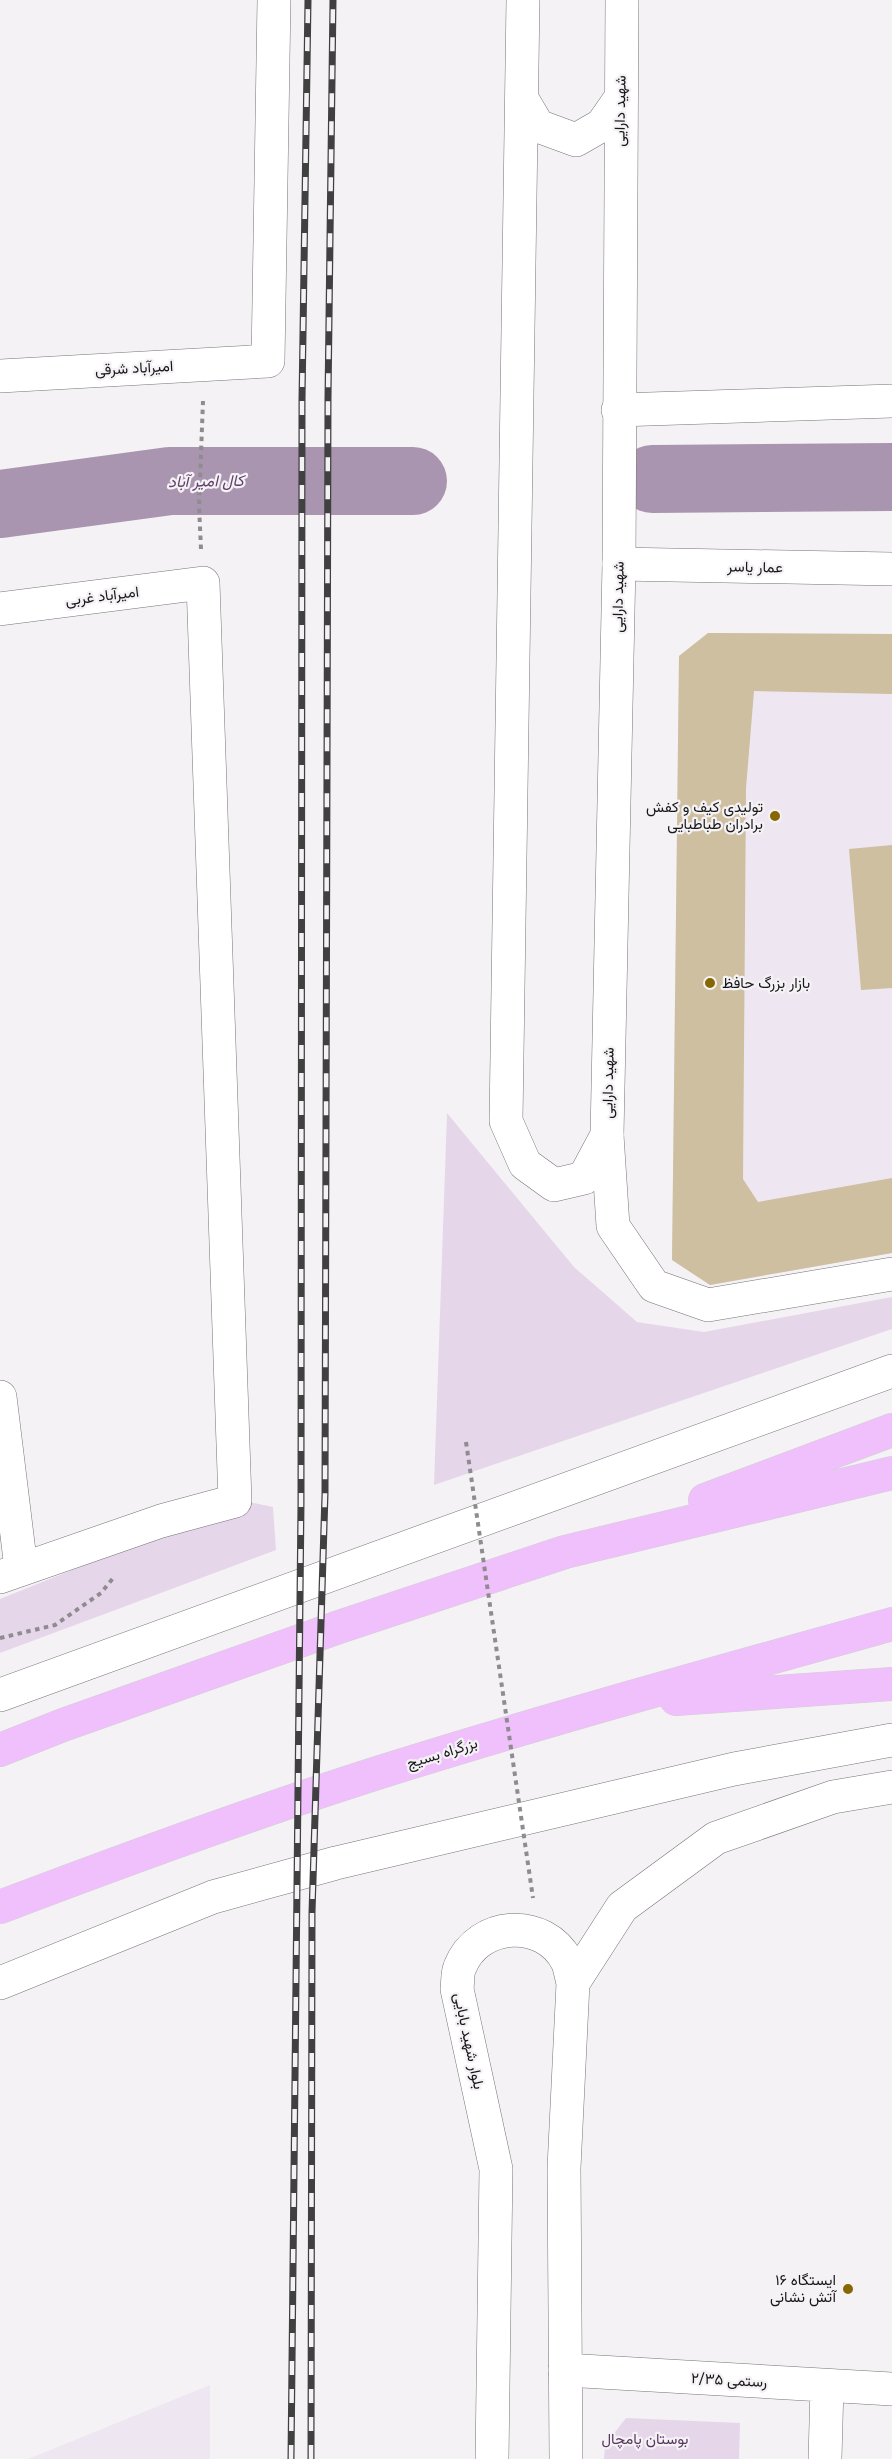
<svg xmlns="http://www.w3.org/2000/svg" width="892" height="2459" font-family="'DM Sans',Vazirmatn,sans-serif">
	<rect width="100%" height="100%" fill="#f5f2f6"/>
	<path fill="#eee6f0" d="M708 633 892 634V1253L710 1285 672 1260 679 656Z
		M210 2385V2459H28Z"/>
	<path fill="#e6d6ea" d="M447 1113 574 1267 637 1322 704 1332 892 1297V1329L434 1485Z
		M244 1501 273 1507 276 1550 0 1653V1599Z
		M626 2418 740 2423 739 2459H604L605 2445Z"/>
	<g fill="none" stroke-linecap="round" stroke-linejoin="round">
		<path stroke="#aa95b0" stroke-width="68" d="M652 479 892 477
			M0 504 170 481H413"/>
	</g>
	<path fill="#cdbf9f" d="M708 633 892 634V694L754 691 746 788 743 1179 758 1202 892 1178V1253L710 1285 672 1260 679 656Z
		M892 845V988L861 990 849 849Z"/>
	<g fill="none" stroke-linecap="round" stroke-linejoin="round">
		<g stroke="#777478" stroke-width="34">
			<path id="street" d="M0 376 268 361 274 0
				M618 410 892 401
				M619 564 892 569
				M0 609 203 583 235 1501 161 1521 0 1577
				M607 1135 613 1226 654 1286 708 1305 892 1274
				M0 1397 21 1568
				M565 2370 892 2389
				M825 2459 827 2386"/>
		</g>
		<g stroke="#777478" stroke-width="34">
			<path id="secondary" d="M523 0 506 1121 525 1164 554 1185 584 1178 607 1135 619 564 622 0
				M522 99 538 126 576 140 602 125 620 99
				M0 1695 892 1371
				M0 1983 213 1897 336 1863 734 1769 892 1740
				M573 1983 622 1907 716 1838 833 1797 892 1787
				M492 2459 496 2169 457 1989C458 1982 457 1973 460 1967 478 1921 544 1917 567 1961 570 1967 571 1976 573 1983L564 2168 566 2459"/>
		</g>
		<g stroke="#d1d1d1" stroke-width="34">
			<path id="highway" d="M705 1500 892 1430
				M676 1699 892 1684
				M0 1750 63 1725 339 1627 565 1552 892 1473
				M0 1907C129 1858 259 1810 390 1769 556 1717 724 1671 892 1624"/>
		</g>
		<path stroke="#8e8c8f" stroke-width="4" stroke-dasharray="4.5 4.5" stroke-linecap="butt" d="M201 549 199 506 203 401
			M0 1638 55 1625 101 1593 114 1577"/>
		<use href="#street" stroke="#fff" stroke-width="33"/>
		<use href="#secondary" stroke="#fff" stroke-width="33"/>
		<use href="#highway" stroke="#efc0fb" stroke-width="33"/>
		<g stroke="#414041" stroke-width="7">
			<path id="rail" d="M291 2459 301 1503 302 400 308 0
				M311 2459 312 1913 325 1494 328 399 333 0"/>
		</g>
		<use href="#rail" stroke="#f5f2f6" stroke-width="4.5" stroke-dasharray="14" stroke-linecap="butt"/>
		<path stroke="#8e8c8f" stroke-width="4" stroke-dasharray="4.5 4.5" stroke-linecap="butt" d="M466 1442 533 1898"/>
	</g>
	<g fill="#866701" stroke="#f5f2f6" stroke-width="2">
		<circle cx="775" cy="816" r="6"/>
		<circle cx="710" cy="983" r="6"/>
		<circle cx="848" cy="2289" r="6"/>
	</g>
	<g text-anchor="middle" dominant-baseline="central" stroke-width="4.5" stroke-linejoin="round" paint-order="stroke">
		<g font-size="15" fill="#181718" stroke="#f5f2f6">
			<text transform="translate(620 111) rotate(-89)">شهید دارایی</text>
			<text transform="translate(134 368) rotate(-3)">امیرآباد شرقی</text>
			<text transform="translate(755 567) rotate(1)">عمار یاسر</text>
			<text transform="translate(102 596) rotate(-7)">امیرآباد غربی</text>
			<text transform="translate(618 597) rotate(-89)">شهید دارایی</text>
			<text transform="translate(608 1083) rotate(-89)">شهید دارایی</text>
			<text transform="translate(442 1753) rotate(-17)">بزرگراه بسیج</text>
			<text transform="translate(469 2041) rotate(78)">بلوار شهید بابایی</text>
			<text transform="translate(729 2380) rotate(3)">رستمی ۲/۳۵</text>
		</g>
		<g font-size="15" fill="#181718" stroke="#f5f2f6" text-anchor="end">
			<text x="763" y="807">تولیدی کیف و کفش<tspan x="763" dy="17">برادران طباطبایی</tspan></text>
			<text x="722" y="983" text-anchor="start">بازار بزرگ حافظ</text>
			<text x="836" y="2280">ایستگاه ۱۶<tspan x="836" dy="17">آتش نشانی</tspan></text>
		</g>
		<g font-size="15" fill="#56375f" stroke="#f5f2f6">
			<text x="645" y="2439">بوستان پامچال</text>
		</g>
		<g font-size="16" font-style="italic" fill="#604068" stroke="#f5f2f6">
			<text transform="translate(206 481) rotate(-1)">کال امیر آباد</text>
		</g>
	</g>
</svg>
